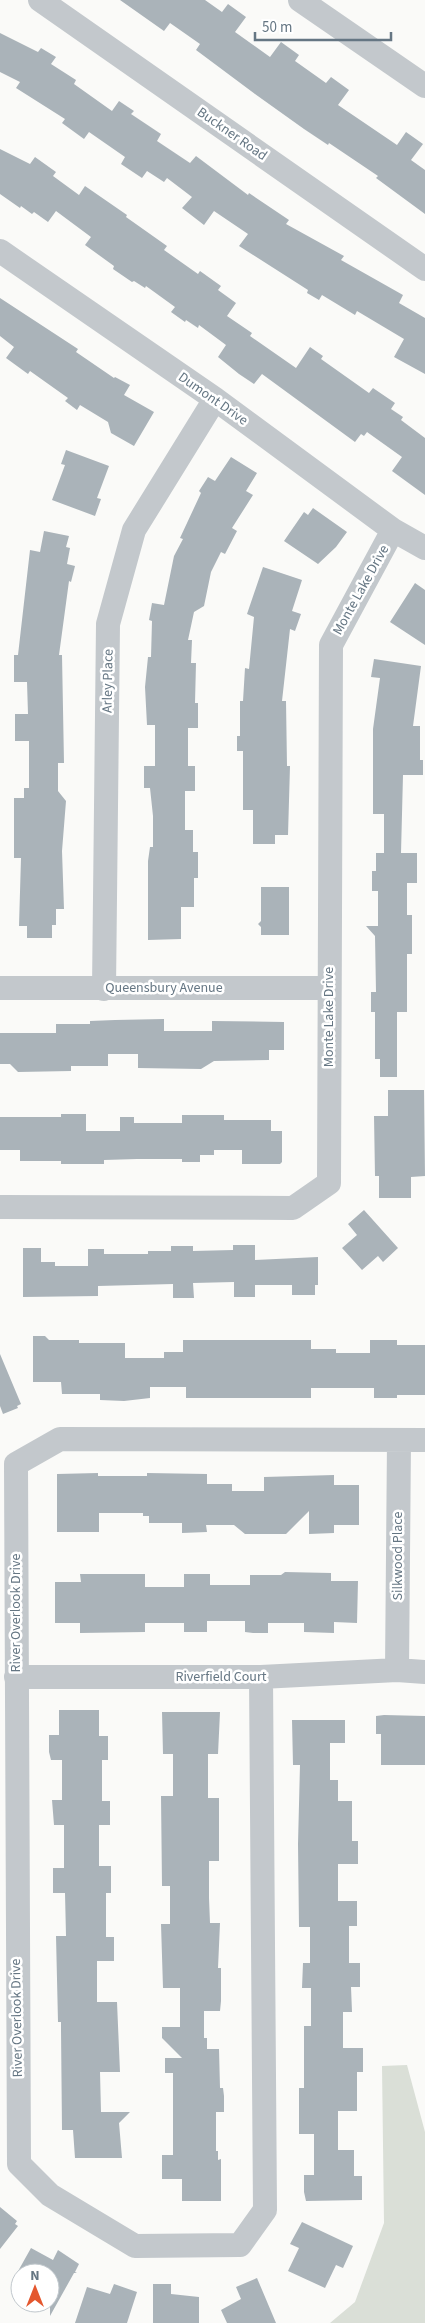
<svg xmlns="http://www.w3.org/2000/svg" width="425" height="2323" font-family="'Source Sans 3',sans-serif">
	<rect width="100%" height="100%" fill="#fafaf8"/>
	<path fill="#dadfd7" d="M407 2065 425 2132V2323H330L355 2302 384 2223 382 2066Z"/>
	<path fill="#aab3b9" d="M120 0H205L222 12 228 4 246 17 235 32 270 57 281 42 299 55 295 61 326 83 331 77 349 90 338 105 397 145 406 132 423 144 411 160 425 170V214L376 178 378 176 329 143 328 145 304 129 255 94 196 50 200 44 170 23 164 31Z
		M0 33 38 52 41 48 56 57 51 64 76 80 74 84 112 111 119 101 134 111 131 114 161 134 157 141 190 163 196 156 248 195 249 193 289 220 286 224 344 256 341 260 403 295 399 303 425 318V374L394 357 404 339 357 311 355 315 322 295 319 300 307 293 308 290 239 246 248 234 214 211 204 225 182 208 192 197 167 178 164 182 147 171 142 178 121 164 125 157 89 132 84 139 62 123 65 119 16 88 20 82 0 72Z
		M0 149 30 164 35 157 56 172 53 176 79 195 85 186 127 215 126 217 167 246 164 250 198 274 200 271 221 286 218 290 236 303 227 316 252 333 250 336 296 368 310 347 323 356 321 359 369 393 373 388 395 403 391 409 403 417 401 420 425 438V495L392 471 402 457 367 432 364 436 361 434 355 442 262 374 254 384 239 374 218 357 226 345 199 325 198 328 186 320 185 322 171 312 175 307 146 286 145 288 134 281 132 282 113 269 114 266 85 245 91 237 56 211 48 222 34 212 32 214 21 206 20 208 0 194Z
		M0 298 78 349 76 352 114 378 115 377 130 385 124 395 154 412 134 446 111 433 108 422 80 405 77 410 65 401 68 398 30 371 28 374 6 358 14 347 0 336Z
		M66 450 109 466 97 498 101 499 95 516 52 500 65 465 61 464Z
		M231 457 257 473 246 491 253 495 232 528 237 531 225 554 221 552 211 572 204 606 194 612 188 640H192L191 663H196L195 703H198V728H188V766H195V791H185V830H193V852H198V878H194V907H181V939L148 940V861L150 847H153V816L150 788H144V766H155V725H147L145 687 148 657H151L152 621 149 620 152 603 164 605 174 556 183 539 180 538 201 493 199 491 208 477 215 481Z
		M313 508 347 532 336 547 318 564 284 541 304 512 308 515Z
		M44 531 69 536 66 547 70 548 67 564 75 566 71 582 69 581 59 655H62L64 763H58V791L66 801 62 851 64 909H56V925H52V938H27V926H19L21 858H14V798H24V788H29V741H15V714H28L27 682H14V655H18L30 550 40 552Z
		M263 567 302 580 292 611 301 614 295 631 290 629 282 701H286L287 766H290L288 835H275V844H253V810H243V751H237V736H240V701H243L245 668 249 669 254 617 247 614Z
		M415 583 425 590V645L390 622Z
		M374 659 421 666 413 726H420V760H423V775H403L401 853H417V883H407V915H412V954H407V1012H397V1077H380V1059H375V1012H371V992H376L375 936 366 926H378V891H372V871H376V853H384V814H373V729L380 678 371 677Z
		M261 887H289V935H261V927L258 924 261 921Z
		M164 1019V1031H212V1021L284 1022V1050H269V1060L214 1061 201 1069 138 1068V1054H108V1066H71V1071L18 1072 10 1064H0V1033H56V1024H90V1021L115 1020Z
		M388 1090H424L425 1176 411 1177V1198H379V1176H375L374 1116H388Z
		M61 1114H86V1131H120V1117H134V1123H182V1115H224V1120H271V1131H282V1162L280 1164H242V1150H214V1155H200V1162H182V1159H137L104 1160V1164H61V1161H20V1150H0V1117H61Z
		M364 1210 398 1248 383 1262 378 1256 362 1270 342 1248 357 1235 348 1224Z
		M233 1245H255V1260L318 1257V1285H315V1295H292V1285H255V1297H234V1282L193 1283 194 1298H173V1284L98 1286V1296L23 1297V1248H41V1262H55V1266H88V1249H104V1254H148V1251H171V1246H193V1251L233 1250Z
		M33 1336H45L49 1340H79V1343H125V1358H164V1352H183V1340H311V1349H336V1353H370V1340H397V1345H425V1395H397V1398H374V1388H311V1398H186V1387H150V1398L124 1401 100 1400V1394H62L61 1382H33Z
		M0 1354 21 1404 17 1406 18 1408 3 1414 0 1406Z
		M98 1473V1476H147V1473L207 1474V1484H232V1491H264V1477L334 1475V1485H359V1525H334V1533L309 1534V1511L286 1534H245L234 1525H206L207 1532 182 1533V1523H149V1516H143V1513H99V1532H57V1474Z
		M285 1572 331 1573V1581H358L357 1623 334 1622V1633L304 1632V1623H268V1633H253L245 1632V1621H207V1632H184V1623H145V1632L80 1633V1623H55V1582H81L80 1574H145V1587H184V1574H210V1585H250V1575H281Z
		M59 1710H99V1736H108V1760H102V1801H110V1825H99V1866H111V1893H106V1937H114V1961H97V2002H117L120 2072H100L101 2112H130L119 2123 122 2158H75L73 2130H62L61 2029V2022H58L56 1936H66L65 1893H53V1868H64V1825H54L52 1800H62V1760H51L49 1752V1735H59Z
		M162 1712H220L218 1754H208V1798H219V1861H209V1898L210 1923H220L218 1968H221V2001L220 2011H204V2038H207V2049H219L220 2088H223L224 2096V2112H216V2151H218V2160L221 2159V2201H182V2179H162V2155H173V2073H165V2058H182L162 2038V2027H180V1988H163L161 1924H170V1886H162L161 1796H173V1754H163Z
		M384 1715 425 1716V1765H381V1734H376V1716Z
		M292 1720H345V1743H330V1780H338V1801H352V1841H358V1864H338V1901H357V1926H349V1963H360V1987H351L352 2012H343V2048H363V2072H357V2111H338V2150H354V2176H362V2200L306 2201 304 2192V2175H314V2134H299V2088H304V2026H311V1988H302L303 1963H310V1927H299L298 1844 300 1765H293Z
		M0 2207 17 2221 15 2224 18 2226 0 2249Z
		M302 2222 353 2246 343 2268 336 2265 325 2288 288 2271 299 2248 290 2244Z
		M31 2248 53 2260 58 2250 79 2264 75 2272 77 2273H74L50 2316V2273H17Z
		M257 2278 276 2323H227L221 2310 241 2299 236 2287Z
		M114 2284 137 2292 127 2323H75L87 2287 110 2294Z
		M153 2284H171V2294L199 2297V2323H153Z"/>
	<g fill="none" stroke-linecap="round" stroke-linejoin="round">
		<path stroke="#c3c8cc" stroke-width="24" d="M40 0 425 269
			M300 0 425 86
			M0 251 215 399 393 530 425 548
			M0 988H328
			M104 989 108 624 134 530 215 399
			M0 1207 293 1208 329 1183 331 645 393 530
			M397 1670 399 1441
			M16 1677H261L397 1670 425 1672
			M261 1677 265 2210 240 2245 135 2246 50 2195 19 2164 16 1464 60 1439 425 1440"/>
	</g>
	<g text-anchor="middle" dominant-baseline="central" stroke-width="5" stroke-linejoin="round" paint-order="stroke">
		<g font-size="14" fill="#657683" stroke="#fff">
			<text transform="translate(232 134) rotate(35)">Buckner Road</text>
			<text transform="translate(213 399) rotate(35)">Dumont Drive</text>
			<text transform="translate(361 590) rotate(-61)">Monte Lake Drive</text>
			<text transform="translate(108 681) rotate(-89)">Arley Place</text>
			<text x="164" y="988">Queensbury Avenue</text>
			<text transform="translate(329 1017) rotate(-90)">Monte Lake Drive</text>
			<text transform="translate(398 1556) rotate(-90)">Silkwood Place</text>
			<text transform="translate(16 1613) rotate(-90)">River Overlook Drive</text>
			<text x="221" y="1677">Riverfield Court</text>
			<text transform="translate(17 2018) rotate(-91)">River Overlook Drive</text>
		</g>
	</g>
	<g transform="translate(35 2288)"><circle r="24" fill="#ffffff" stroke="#c1c8cd"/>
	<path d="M0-4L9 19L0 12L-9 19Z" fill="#e4572e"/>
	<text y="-8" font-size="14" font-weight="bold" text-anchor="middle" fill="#657683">N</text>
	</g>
	<path d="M255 32v8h136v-8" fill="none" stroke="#657683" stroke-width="2.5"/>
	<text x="262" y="32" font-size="15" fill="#657683" stroke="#ffffff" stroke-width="4" paint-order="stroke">50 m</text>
</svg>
